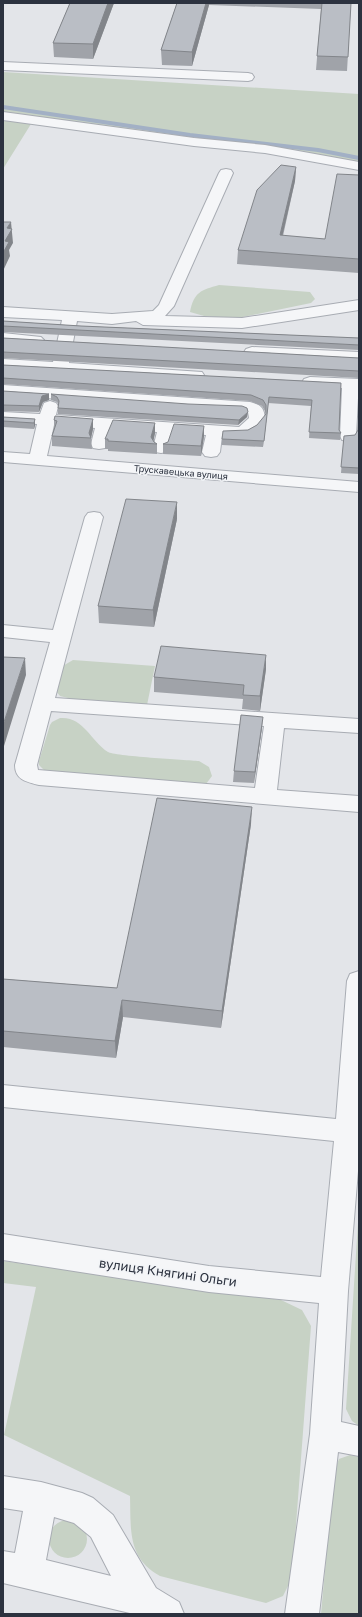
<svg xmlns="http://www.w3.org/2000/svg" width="362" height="1617" font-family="'Golos Text',sans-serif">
	<rect width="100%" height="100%" fill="#e3e5e9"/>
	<path fill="#c7d2c5" d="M3 72 359 94V163L286 149 271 143 256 145 178 134 176 137 3 114Z
		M3 120 31 124 3 169Z
		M219 285 310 292 315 299 311 303 233 319 204 316 190 312C194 292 201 290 219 285Z
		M73 660 155 666 147 705 72 699 60 696 55 690 61 667Z
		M60 718C83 716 91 741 108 752 113 756 187 760 199 761L209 767 212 776 206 784 201 786 45 771 39 765V761L50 725 52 722Z
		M359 1207V1426L352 1421 346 1409Z
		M3 1261 281 1300 302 1310 311 1326 292 1578 283 1596 266 1603 160 1576C127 1558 131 1529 130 1496L4 1435 36 1287 3 1283Z
		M350 1455 359 1457V1614H321L334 1471 339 1459Z
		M49 1539a19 19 0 1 1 38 0a19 19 0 1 1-38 0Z"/>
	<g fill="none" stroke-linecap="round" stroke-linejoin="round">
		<path stroke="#a2b0c5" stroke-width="4" d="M3 107 190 135 318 150 359 158"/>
		<g stroke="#a8acb3" stroke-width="2">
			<path id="minor" d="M3 62 248 73 252 74 254 77 252 80 248 81 3 70Z
				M3 112 194 138 265 145 359 162V170L265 153 194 146 3 120Z
				M226 169 231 170 233 173 174 306 165 316 242 318 359 300V310L242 328 143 325 136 321 112 324 77 321 69 363 202 372 204 375 202 378 196 380 66 372 65 374 59 376 53 374 51 372 3 369V359L53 362 62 320 3 317V307L112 314 153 311 159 305 219 173 221 170Z
				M3 333 41 337 44 340 41 343 36 345 3 343Z
				M252 347 359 352V362L246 355 244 352 246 349Z
				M310 377 359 379 356 436 354 440 348 441 342 440 340 436 342 388 304 385 302 382 304 379Z
				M3 385 250 402C261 405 264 407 265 419 252 438 244 437 222 436L220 452 217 456 211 457 205 456 202 452 206 435 173 433 169 448 167 452 161 453 155 452 153 448 157 432 112 429 105 448 99 449 93 448 91 444 95 428 54 425 47 456 359 482V492L3 462V452L30 454 37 424 3 422V412L40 414 44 403 50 401 56 403 58 406 56 415 239 427 249 418 248 412 242 410 188 408 3 395Z
				M94 512 100 513 103 517 55 698 359 719V733L284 728 277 790 359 796V812L39 785C27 782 15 780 15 765L50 642 3 637V625L53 630 85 517 88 513ZM51 711 264 726 255 788 38 770 37 765Z
				M359 971V1159L348 1291 341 1422 359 1426V1456L338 1452 319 1614H285L310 1434 319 1303 209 1292 3 1260V1234L209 1266 321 1277 334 1141 3 1107V1085L336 1119 347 981 350 974Z
				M3 1476 41 1482 82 1493 93 1498 113 1515 156 1588 179 1602 184 1614H134L3 1583V1551L15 1553 23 1511 3 1508ZM54 1517 74 1523 91 1537 111 1576 46 1560Z"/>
		</g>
		<use href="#minor" fill="#f5f6f8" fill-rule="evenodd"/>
	</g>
	<path fill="#a0a3a9" d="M70 3H114L93 59 54 57 53 43Z
		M177 3H351L347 71 316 70 321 9 209 5 192 66 162 65 161 50Z
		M296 167 295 181 283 236 325 239 359 175V273L237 264 238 250Z
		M3 321 81 326 359 338V350L3 332Z
		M3 338 359 358V378L3 358Z
		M3 365 341 383 339 430 341 433 340 440 309 438 311 406 268 403 263 447 222 445V439L248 430 257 425 266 415 265 411 262 406 250 401 3 384Z
		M3 391 49 394V400L43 402 39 412 3 411Z
		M51 394 247 417 238 425 58 414V404L57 402 51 400Z
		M359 408V474L341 473 344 436 355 435 358 430Z
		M3 417 35 419V425L34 429 3 427Z
		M93 419V429L91 438 92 449 52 446V436L54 428V420Z
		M155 423V433L153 441 154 442 157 444V454L108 451V449H105V439Z
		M204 426V436L201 456 163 454V444L168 442Z
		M177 519 154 627 99 623 98 606Z
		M266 669 260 711 242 709 243 699 154 692V677Z
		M262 727 254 783 233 782 234 771Z
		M251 824 221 1028 123 1017 116 1058 3 1047V979L117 988Z"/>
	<path fill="#82858a" d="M108 3H114L93 59V44Z
		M206 3H209V5L192 66V52Z
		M296 167 295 181 279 250 280 235Z
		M11 222 13 243 9 250 10 256 3 271V253L7 228Z
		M49 394V400L43 402 39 412V406L42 396Z
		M269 397 268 403 263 447 264 441Z
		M248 412 247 417 238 425 239 420Z
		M35 419V425L34 429V423Z
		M93 419V429L91 438 89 433Z
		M155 423V433L153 443 151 437Z
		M204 426V436L201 456V446Z
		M177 502V519L154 627 153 610Z
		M266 655V669L260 711V696Z
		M25 658 26 675 4 746 3 725Z
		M263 717 262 727 254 783 255 772Z
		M252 807 251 824 221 1028 222 1011Z
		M122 1000 123 1017 116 1058 115 1041Z"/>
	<path fill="#babec5" stroke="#82858a" d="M70 3H108L93 44 53 43Z
		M177 3H206L192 52 161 50Z
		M322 3H351L348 57 317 56Z
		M281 165 296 167 280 235 325 239 337 174 359 175V259L238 250 257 190Z
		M3 222H11L7 228 12 229 5 241 9 242 3 253Z
		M3 321 81 326 359 338V345L3 326Z
		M3 338 359 358V371L3 352Z
		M3 365 341 383 339 430 341 433 309 432 312 400 269 397 264 441 222 439 223 431 248 430 257 425 266 414V405L263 400 251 395 3 378Z
		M3 391 49 394 42 396 39 406 3 405Z
		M51 394 188 404 242 406 247 408 248 412 239 420 58 408 59 401 57 397Z
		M359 412V468L341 467 344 436 355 435 358 430Z
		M55 416 93 419 89 433 91 438 52 436 57 421 54 420Z
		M3 417 35 419 34 423 3 421Z
		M113 420 155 423 151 437 154 442 157 444 108 441V439H105Z
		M174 424 204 426 201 446 163 444 168 442Z
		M126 499 177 502 153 610 98 606Z
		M161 646 266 655 260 696 243 695 244 685 154 677Z
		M3 657 25 658 3 725Z
		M241 715 263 717 255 772 234 771Z
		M157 798 252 807 222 1011 122 1000 115 1041 3 1031V979L117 988Z"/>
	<g text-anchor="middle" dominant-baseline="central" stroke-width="3" stroke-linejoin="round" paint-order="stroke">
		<g font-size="9" fill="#2c323f" stroke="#f2f4f7">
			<text transform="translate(181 472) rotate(5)">Трускавецька вулиця</text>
		</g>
		<g font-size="13" fill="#2c323f" stroke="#f2f4f7">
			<text transform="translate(168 1272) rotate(8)">вулиця Княгині Ольги</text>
		</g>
	</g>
	<rect width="362" height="1617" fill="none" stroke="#2c323f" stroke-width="8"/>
</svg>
